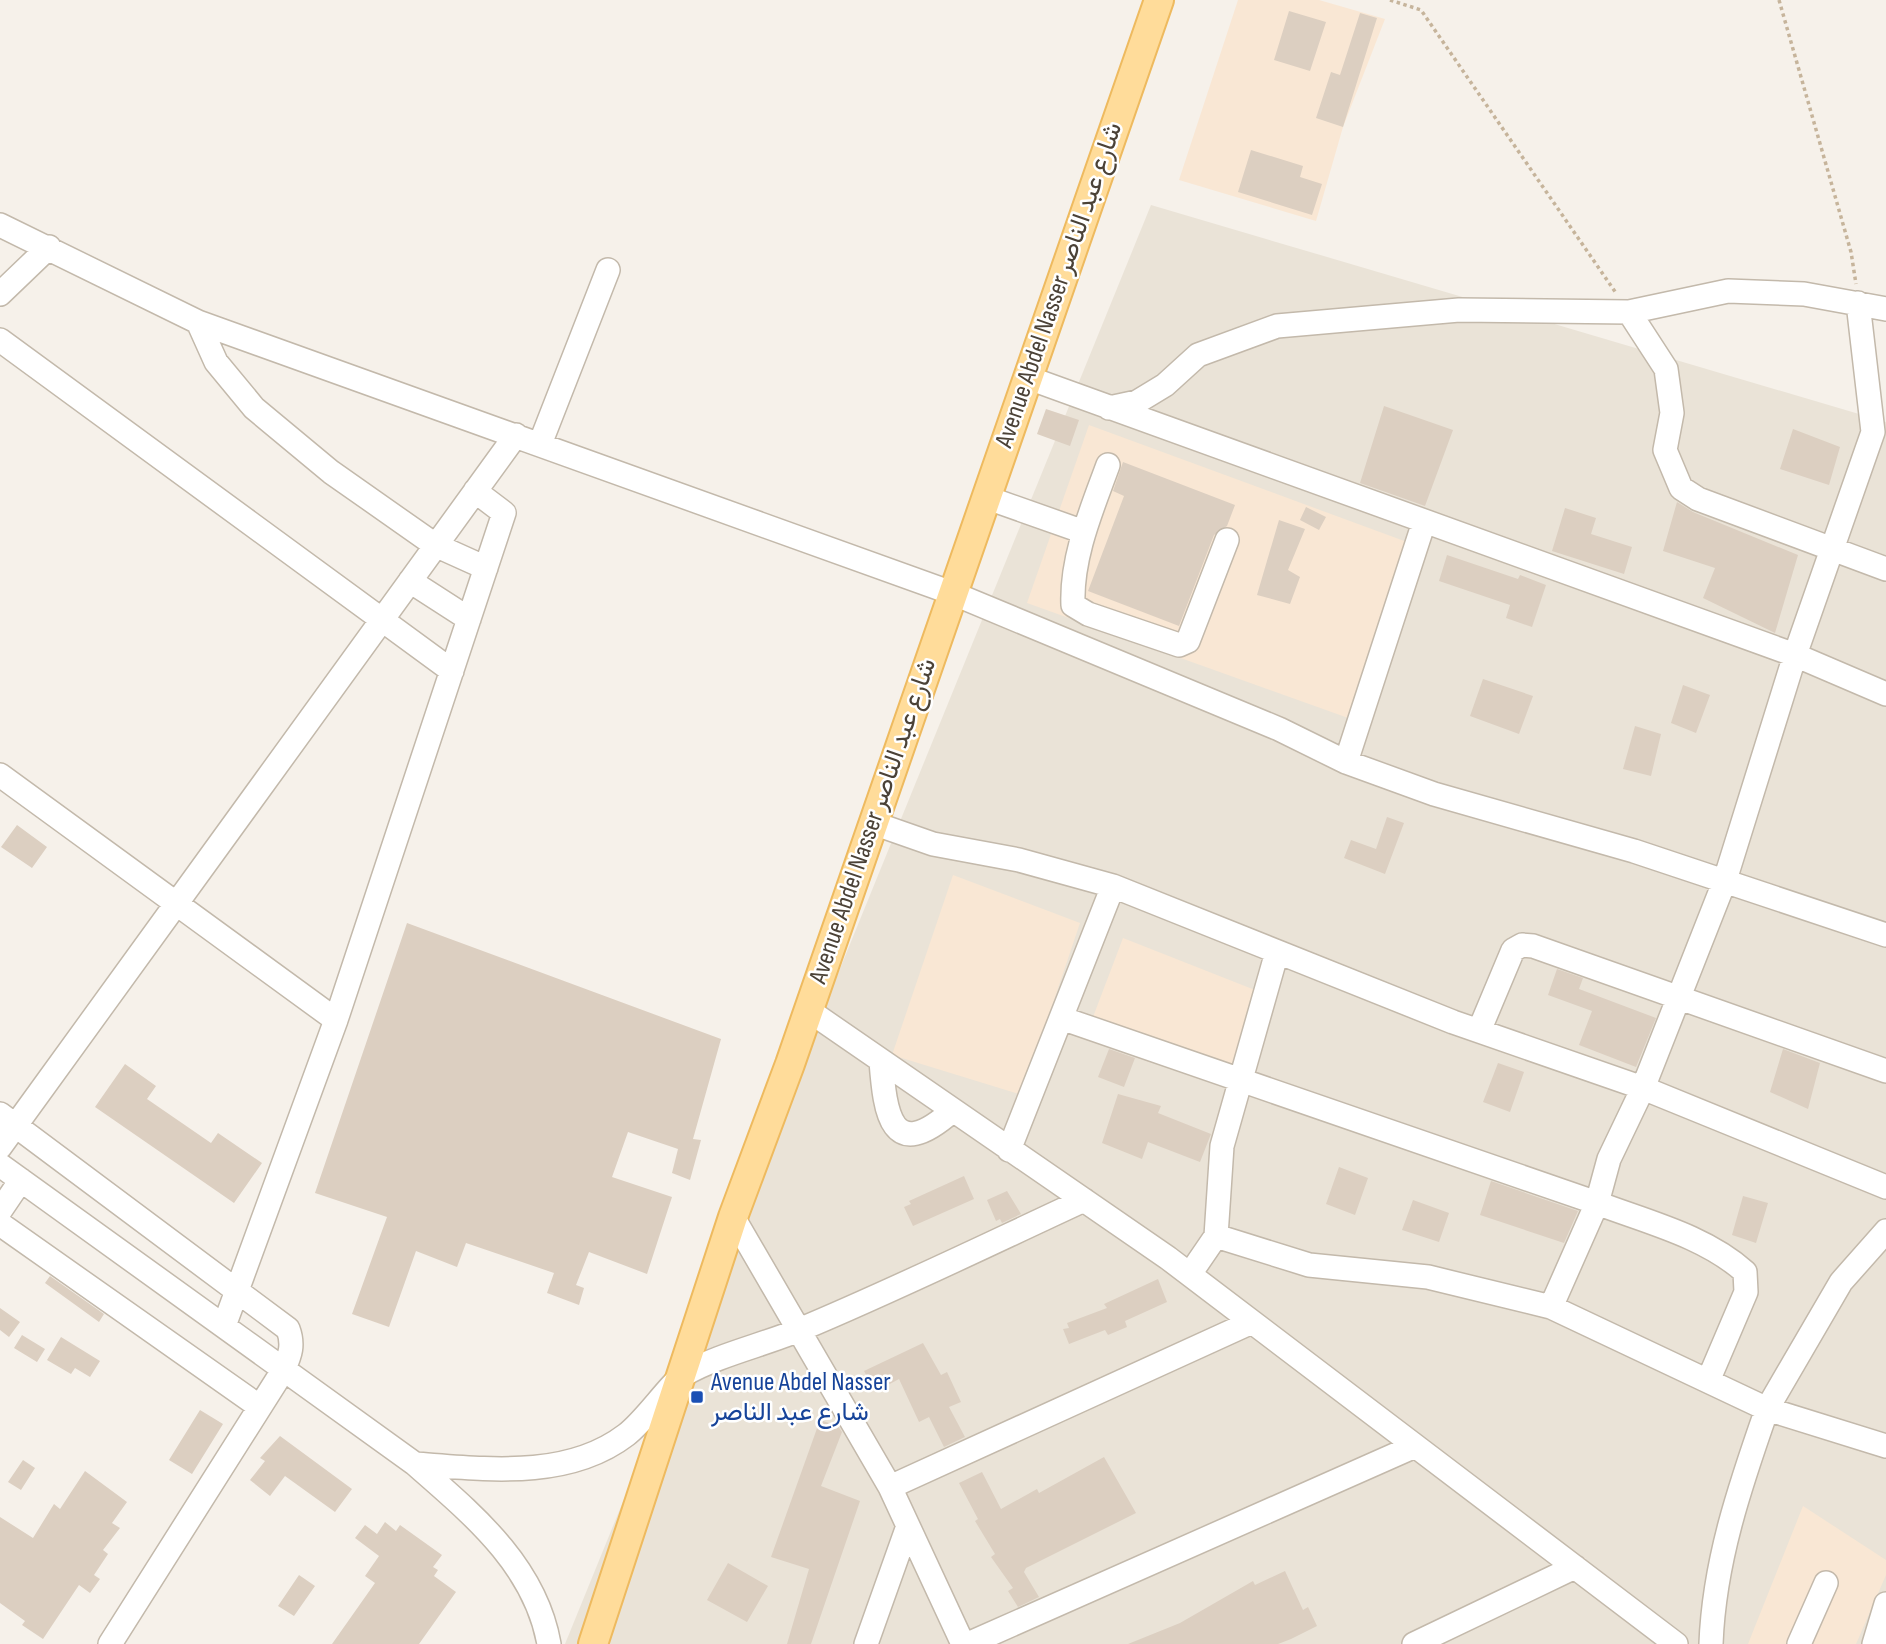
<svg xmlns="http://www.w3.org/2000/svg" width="1886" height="1644" font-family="'Sofia Sans Condensed',Vazirmatn,sans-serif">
	<rect width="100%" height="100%" fill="#f6f1ea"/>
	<path fill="#eae3d7" d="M1151 205 1886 422V1644H565Z"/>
	<path fill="#f9e7d4" d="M1238 0H1319L1385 19 1343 127 1316 221 1179 180Z
		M1089 425 1407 542 1351 719 1027 603Z
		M953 875 1080 923 1022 1095 892 1055Z
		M1123 938 1260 992 1233 1065 1093 1017Z
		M1803 1506 1886 1560V1575L1856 1644H1748Z"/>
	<path fill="#dccfc1" d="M1289 11 1326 22 1310 71 1274 60Z
		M1360 13 1377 18 1343 127 1316 118 1331 72 1340 75Z
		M1251 150 1303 166 1300 177 1322 184 1312 215 1238 192Z
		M1384 406 1453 430 1425 506 1360 483Z
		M1046 409 1079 420 1070 446 1037 434Z
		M1793 429 1840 447 1829 485 1780 469Z
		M1123 462 1235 505 1227 526 1214 535 1179 626 1088 591 1124 496 1113 491Z
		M1677 502 1693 512 1798 555 1775 633 1703 598 1715 568 1663 551Z
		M1306 507 1326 517 1319 530 1300 520Z
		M1565 508 1596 518 1591 534 1632 547 1624 574 1552 551Z
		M1279 520 1305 529 1288 570 1300 577 1290 604 1257 595Z
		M1447 555 1518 579 1520 575 1546 585 1532 627 1506 618 1510 605 1439 581Z
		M1483 679 1533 696 1519 734 1470 716Z
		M1683 685 1710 695 1696 733 1671 723Z
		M1635 726 1661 734 1651 776 1623 769Z
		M1387 817 1404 823 1385 874 1344 858 1351 840 1376 849Z
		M17 825 47 847 32 868 1 847Z
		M407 923 721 1039 693 1139 701 1140 690 1180 672 1173 678 1149 628 1132 612 1177 672 1197 647 1274 589 1252 576 1285 584 1288 579 1305 547 1293 554 1273 466 1243 457 1267 416 1251 389 1327 352 1314 387 1217 315 1193Z
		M1557 969 1583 978 1579 989 1656 1018 1636 1067 1579 1045 1592 1011 1548 995Z
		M1109 1049 1135 1058 1124 1087 1098 1077Z
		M1783 1049 1820 1063 1808 1109 1770 1092Z
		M1498 1063 1524 1072 1510 1112 1483 1102Z
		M125 1064 156 1086 147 1099 211 1143 218 1133 262 1163 234 1203 95 1107Z
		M1118 1094 1161 1106 1158 1113 1211 1134 1200 1162 1148 1142 1142 1159 1102 1143Z
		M1339 1167 1368 1178 1355 1215 1326 1204Z
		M964 1176 974 1199 913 1226 904 1207 911 1204 909 1201Z
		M1491 1181 1578 1211 1564 1243 1480 1215Z
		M1007 1191 1021 1214 1002 1223 1000 1219 996 1221 987 1200Z
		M1743 1196 1768 1203 1756 1243 1732 1235Z
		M1413 1200 1449 1213 1439 1242 1402 1230Z
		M50 1276 104 1314 99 1322 45 1283Z
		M1158 1279 1167 1302 1125 1321 1127 1327 1108 1335 1105 1330 1069 1344 1063 1329 1069 1328 1067 1323 1107 1308 1104 1304Z
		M0 1308 20 1322 9 1337 0 1330Z
		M22 1335 45 1349 37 1362 14 1348Z
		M61 1337 100 1361 90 1377 75 1368 71 1374 47 1360Z
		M923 1343 941 1375 947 1372 961 1402 949 1407 965 1437 944 1447 929 1417 919 1422 899 1379 875 1392 864 1371Z
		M200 1410 223 1424 192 1474 169 1460Z
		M820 1420 838 1426 842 1432 821 1486 860 1501 811 1644H787L809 1569 771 1557Z
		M280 1436 352 1489 335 1512 285 1476 270 1496 250 1480 265 1461 260 1458Z
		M1104 1457 1136 1513 1026 1568 1024 1572 1039 1597 1018 1607 1008 1591 1013 1588 991 1557 995 1554 975 1521 978 1519 959 1483 982 1472 1001 1509 1037 1489 1039 1493Z
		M23 1460 35 1468 21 1490 8 1482Z
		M85 1471 127 1502 112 1523 120 1528 103 1550 108 1554 94 1575 100 1579 90 1593 79 1585 43 1639 22 1625 25 1621 0 1603V1517L33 1538 54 1504 60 1509Z
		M385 1522 396 1531 400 1525 442 1555 433 1567 438 1570 434 1576 456 1592 419 1644H332L375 1583 365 1576 379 1556 355 1538 365 1525 377 1534Z
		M728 1563 768 1586 747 1622 707 1600Z
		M1285 1571 1303 1610 1308 1607 1317 1626 1291 1639 1278 1644H1128L1180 1623 1253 1581 1255 1585Z
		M299 1575 315 1586 294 1616 278 1606Z"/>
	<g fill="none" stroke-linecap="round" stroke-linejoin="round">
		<g stroke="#c3b9ab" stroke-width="26">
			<path id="minor" d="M0 225 198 322 952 593 1279 729 1346 762 1434 794 1634 851 1886 935
				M0 294 49 247
				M1629 312 1666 369 1672 413 1665 450 1681 488 1698 499 1886 569
				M198 322 216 362 254 408 331 472 435 545 486 568
				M0 340 452 671
				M1026 377 1795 655 1886 694
				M1109 408 1137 402 1165 385 1198 355 1277 326 1459 310 1629 312 1728 291 1804 294 1886 309
				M540 444 608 270
				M1108 465C1092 509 1071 557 1073 605L1088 614 1179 645 1188 641 1227 540
				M985 497 1084 532
				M410 581 469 619
				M1346 762 1424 522
				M0 775 336 1020
				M873 823 933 844 1019 860 1113 886 1453 1022 1643 1088 1886 1187
				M808 1010 1168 1258 1676 1644
				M1061 1018 1597 1203C1647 1222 1705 1236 1745 1272L1746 1292 1708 1381
				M1479 1031 1513 950 1522 945 1533 946 1886 1071
				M881 1061C885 1113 891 1165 952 1111
				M0 1114 288 1329C294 1345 290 1355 284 1369L110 1644
				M0 1147 516 435
				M1009 1150 1113 886
				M0 1165 415 1464C472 1514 535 1565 549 1644
				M0 1211 21 1180
				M733 1217 890 1487 963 1644
				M0 1224 260 1407
				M1886 1231 1841 1282 1767 1409 1886 1446
				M1216 1236 1222 1146 1277 952
				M1190 1274 1216 1236 1309 1265 1428 1277 1551 1307
				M224 1326 336 1020 504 513 475 491
				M415 1464C485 1469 567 1480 626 1435 646 1420 670 1383 685 1374 718 1355 763 1345 799 1330 895 1290 989 1244 1084 1200
				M890 1487 1252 1322
				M866 1644 908 1526
				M968 1644 1415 1446
				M1414 1644 1575 1567
				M1711 1644C1714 1562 1740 1486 1767 1409L1551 1307 1597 1203 1609 1159 1643 1088 1725 880 1795 655 1873 432 1858 303
				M1799 1644 1826 1583
				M1874 1644 1886 1604"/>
		</g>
		<g stroke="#eeba5f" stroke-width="32">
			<path id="major" d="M593 1644 733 1217 790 1064 1159 0"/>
		</g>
		<path stroke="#c6b49b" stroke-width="3.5" stroke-dasharray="3.5 3.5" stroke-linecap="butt" d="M1390 0 1421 10 1616 293
			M1779 0 1851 252 1856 284"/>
		<use href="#minor" stroke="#fff" stroke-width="23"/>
		<use href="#major" stroke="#ffdc9a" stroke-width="28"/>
	</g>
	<rect fill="#1a4fb4" stroke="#fff" stroke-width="2.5" x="690" y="1390" width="14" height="14" rx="3.5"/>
	<g text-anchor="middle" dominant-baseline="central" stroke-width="5" stroke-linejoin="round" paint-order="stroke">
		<g font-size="26" fill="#4b4237" stroke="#fff">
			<text transform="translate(1059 285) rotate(-71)">Avenue Abdel Nasser شارع عبد الناصر</text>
			<text transform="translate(873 821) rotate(-71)">Avenue Abdel Nasser شارع عبد الناصر</text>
		</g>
		<g font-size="26" fill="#164399" stroke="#fff" text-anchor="start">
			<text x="711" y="1382">Avenue Abdel Nasser<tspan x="711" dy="30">شارع عبد الناصر</tspan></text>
		</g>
	</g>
</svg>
